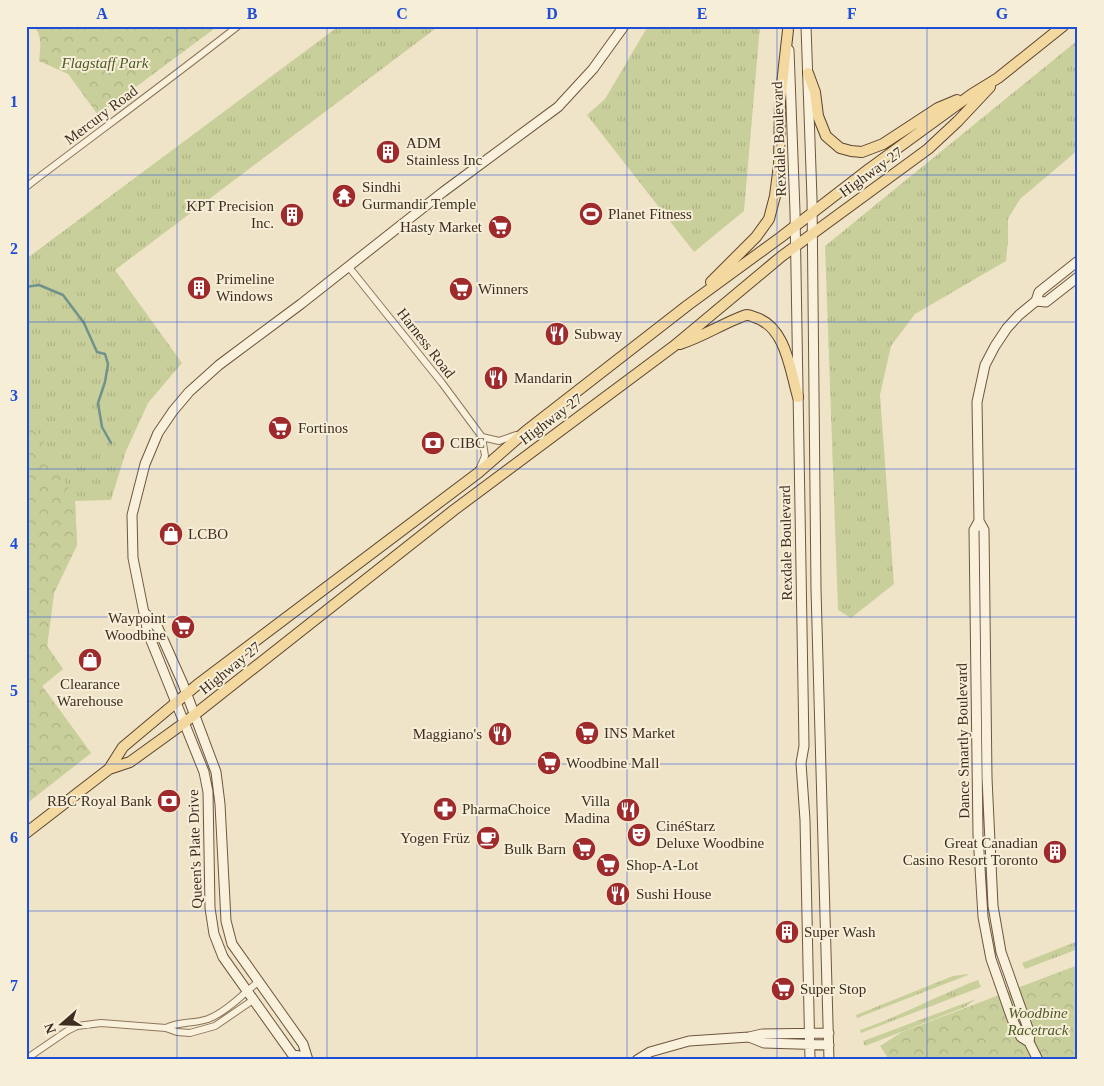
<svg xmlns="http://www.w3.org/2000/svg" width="1104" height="1086" font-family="'Times New Roman',serif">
	<defs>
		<pattern id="grass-tufts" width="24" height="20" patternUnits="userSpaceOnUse" patternTransform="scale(1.25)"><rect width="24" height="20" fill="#c9cf9b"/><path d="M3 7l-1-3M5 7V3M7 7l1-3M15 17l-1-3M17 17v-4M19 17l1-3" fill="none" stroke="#aeb285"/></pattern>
		<pattern id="park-crowns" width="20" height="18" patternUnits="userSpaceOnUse" patternTransform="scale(1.25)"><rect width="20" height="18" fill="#c9cf9b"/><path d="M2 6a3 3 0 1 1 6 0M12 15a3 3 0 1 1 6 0" fill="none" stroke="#aeb285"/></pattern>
	</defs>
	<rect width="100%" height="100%" fill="#f0e4c8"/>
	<path fill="url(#grass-tufts)" d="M339 26H439L115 270 182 363 148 403 126 451 111 500 75 501 77 545 54 593 47 646 63 669 42 686 91 753 26 804V259Z
		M648 26H760L744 211 694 252 587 115 605 99Z
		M1078 40V150L1020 199 1008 219V241L1006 261 915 314 891 346 880 395 894 584 851 618 838 610 825 246Z
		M1078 941V949L1025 969 1022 963Z
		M968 974V975L857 1018 856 1015 953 976Z
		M978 980 981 987 861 1033 860 1030C901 1016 938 995 978 980Z
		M976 999 965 1007 865 1046 863 1041Z"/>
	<path fill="url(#park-crowns)" d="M34 26H218L98 115 68 74 39 61C40 49 43 37 34 26Z
		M26 411 75 500 77 545 54 593 47 646 63 669 42 686 91 753 26 804Z
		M1078 965V1060H889L880 1046 902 1032Z"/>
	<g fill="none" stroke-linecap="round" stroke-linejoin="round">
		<path stroke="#6f938a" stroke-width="2.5" d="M26 287 39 285 63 295 84 323 97 352 105 354 108 364 105 382 98 403 102 427 111 443"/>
		<g stroke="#8d765c" stroke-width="8">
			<path id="street" d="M26 187C97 133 168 81 238 26
				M348 266 442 383 482 437 499 441 516 435
				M479 470 485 456 482 437
				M166 1028C179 1021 194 1024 208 1019 226 1012 243 994 258 982
				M26 1059 67 1031 77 1026 101 1023 166 1028 177 1032 190 1033 215 1026 253 1000"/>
		</g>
		<g stroke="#6f573f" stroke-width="11">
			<path id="secondary" d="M806 26 812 199 816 589 829 1060
				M789 50 795 212 804 746 801 763 805 820 810 1060
				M1036 301 1046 302 1078 277
				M979 521 984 530 987 778 993 906 1001 952 1030 1034 1029 1042
				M146 614 158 628 183 684 216 772 220 804 226 921 232 944 303 1044 308 1060
				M749 1037 764 1043 829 1045
				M307 1058 292 1054 223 957 214 934 210 908 208 792 204 772 148 633 133 558 132 515 145 464 158 433 173 411 189 392 219 365 301 304 443 192 558 107 593 69 624 26
				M637 1060 650 1052 689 1041 749 1037 762 1034 829 1033
				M1038 1060 1029 1042 1021 1037 1012 1019 991 959 983 917 978 835 974 530 979 521 977 402 985 365 995 346 1007 328 1019 315 1036 301 1039 292 1078 261"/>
		</g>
		<g stroke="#5b4430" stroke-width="12">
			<path id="primary" d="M808 73 815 92 818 116 826 136 840 148 851 151 862 152 883 144 938 108 957 100
				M711 282 756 237 769 219 775 196 779 165 780 102 788 30
				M680 344C699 338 717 327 736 319 739 318 744 315 747 315 749 315 752 316 754 317 786 326 790 370 798 397
				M109 769 130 762 184 723 454 510 674 346 782 256 928 149 958 121 990 87
				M26 833 109 769 123 747 197 685 478 473 526 431 688 305 781 237 869 169 972 94 998 78 1063 26"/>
		</g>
		<use href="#street" stroke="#faf1dc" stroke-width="6"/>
		<use href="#secondary" stroke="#faf1dc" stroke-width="9"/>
		<use href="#primary" stroke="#f3d9a0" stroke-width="10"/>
	</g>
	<path fill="none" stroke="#1d4ed8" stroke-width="1" stroke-opacity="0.55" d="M177 26V1060M327 26V1060M477 26V1060M627 26V1060M777 26V1060M927 26V1060M26 175H1078M26 322H1078M26 469H1078M26 617H1078M26 764H1078M26 911H1078"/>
	<defs>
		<g id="building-disc" transform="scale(1.25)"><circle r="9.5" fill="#9e2a2b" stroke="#f7eed8"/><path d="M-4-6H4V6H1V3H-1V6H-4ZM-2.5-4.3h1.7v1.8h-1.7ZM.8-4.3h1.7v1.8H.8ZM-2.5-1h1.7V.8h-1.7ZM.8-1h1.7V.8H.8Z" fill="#fff"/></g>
		<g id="temple-disc" transform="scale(1.25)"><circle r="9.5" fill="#9e2a2b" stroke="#f7eed8"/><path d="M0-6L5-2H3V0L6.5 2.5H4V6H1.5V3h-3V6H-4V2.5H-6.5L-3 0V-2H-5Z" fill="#fff"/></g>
		<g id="stadium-disc" transform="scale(1.25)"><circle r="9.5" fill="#9e2a2b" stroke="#f7eed8"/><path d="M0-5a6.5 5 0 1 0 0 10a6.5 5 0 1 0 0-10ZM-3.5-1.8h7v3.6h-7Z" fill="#fff"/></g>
		<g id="supermarket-disc" transform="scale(1.25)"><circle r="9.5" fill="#9e2a2b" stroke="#f7eed8"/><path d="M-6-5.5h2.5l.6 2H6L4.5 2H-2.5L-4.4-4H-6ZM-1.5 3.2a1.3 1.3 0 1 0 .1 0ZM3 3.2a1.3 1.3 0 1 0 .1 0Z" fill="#fff"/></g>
		<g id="restaurant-disc" transform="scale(1.25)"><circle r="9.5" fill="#9e2a2b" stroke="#f7eed8"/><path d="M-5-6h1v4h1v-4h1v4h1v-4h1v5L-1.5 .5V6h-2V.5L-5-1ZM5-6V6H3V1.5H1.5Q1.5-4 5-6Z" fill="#fff"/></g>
		<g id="bank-disc" transform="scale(1.25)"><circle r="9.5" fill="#9e2a2b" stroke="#f7eed8"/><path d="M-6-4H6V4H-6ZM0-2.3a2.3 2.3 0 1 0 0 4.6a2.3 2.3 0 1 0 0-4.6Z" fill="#fff"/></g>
		<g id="shop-disc" transform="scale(1.25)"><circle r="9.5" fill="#9e2a2b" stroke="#f7eed8"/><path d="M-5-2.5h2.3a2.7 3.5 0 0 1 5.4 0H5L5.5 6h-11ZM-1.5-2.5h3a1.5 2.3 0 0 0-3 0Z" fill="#fff"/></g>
		<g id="pharmacy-disc" transform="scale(1.25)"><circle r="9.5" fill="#9e2a2b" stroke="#f7eed8"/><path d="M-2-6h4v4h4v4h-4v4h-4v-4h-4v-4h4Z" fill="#fff"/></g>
		<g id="theatre-disc" transform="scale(1.25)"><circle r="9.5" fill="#9e2a2b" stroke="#f7eed8"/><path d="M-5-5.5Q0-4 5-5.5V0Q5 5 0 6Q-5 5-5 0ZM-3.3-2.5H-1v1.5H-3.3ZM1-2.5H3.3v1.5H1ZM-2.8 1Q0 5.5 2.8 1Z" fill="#fff"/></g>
		<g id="cafe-disc" transform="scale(1.25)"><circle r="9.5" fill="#9e2a2b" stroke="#f7eed8"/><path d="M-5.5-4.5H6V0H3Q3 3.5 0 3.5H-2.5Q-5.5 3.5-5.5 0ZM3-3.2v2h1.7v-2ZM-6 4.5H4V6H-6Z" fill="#fff"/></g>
	</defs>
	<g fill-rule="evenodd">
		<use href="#building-disc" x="388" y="152"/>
		<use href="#temple-disc" x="344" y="196"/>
		<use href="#stadium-disc" x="591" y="214"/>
		<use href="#building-disc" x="292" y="215"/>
		<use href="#supermarket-disc" x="500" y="227"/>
		<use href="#building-disc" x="199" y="288"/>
		<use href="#supermarket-disc" x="461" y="289"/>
		<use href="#restaurant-disc" x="557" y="334"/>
		<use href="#restaurant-disc" x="496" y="378"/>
		<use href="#supermarket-disc" x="280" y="428"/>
		<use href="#bank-disc" x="433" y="443"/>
		<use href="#shop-disc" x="171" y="534"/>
		<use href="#supermarket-disc" x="183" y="627"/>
		<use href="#shop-disc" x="90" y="660"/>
		<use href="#supermarket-disc" x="587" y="733"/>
		<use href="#restaurant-disc" x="500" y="734"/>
		<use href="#supermarket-disc" x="549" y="763"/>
		<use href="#bank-disc" x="169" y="801"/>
		<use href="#pharmacy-disc" x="445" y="809"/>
		<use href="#restaurant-disc" x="628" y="810"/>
		<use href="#theatre-disc" x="639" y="835"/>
		<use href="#cafe-disc" x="488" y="838"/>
		<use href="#supermarket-disc" x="584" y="849"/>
		<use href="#building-disc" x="1055" y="852"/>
		<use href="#supermarket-disc" x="608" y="865"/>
		<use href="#restaurant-disc" x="618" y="894"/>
		<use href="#building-disc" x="787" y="932"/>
		<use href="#supermarket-disc" x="783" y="989"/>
	</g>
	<g text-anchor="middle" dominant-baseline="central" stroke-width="4" stroke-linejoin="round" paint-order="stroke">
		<g font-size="15" font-style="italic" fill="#4d5a26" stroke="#f7eed8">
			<text x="105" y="63">Flagstaff Park</text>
			<text x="1038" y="1013">Woodbine<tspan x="1038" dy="17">Racetrack</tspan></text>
		</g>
		<g font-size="15" fill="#3d2e20" stroke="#f7eed8">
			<text transform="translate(101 115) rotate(-37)">Mercury Road</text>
			<text transform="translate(779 139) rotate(-92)">Rexdale Boulevard</text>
			<text transform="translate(871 172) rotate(-36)">Highway 27</text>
			<text transform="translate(426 343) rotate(52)">Harness Road</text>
			<text transform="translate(551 419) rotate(-37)">Highway 27</text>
			<text transform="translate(786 543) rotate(-91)">Rexdale Boulevard</text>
			<text transform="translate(230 668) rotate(-39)">Highway 27</text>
			<text transform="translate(963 741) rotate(-91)">Dance Smartly Boulevard</text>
			<text transform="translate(195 849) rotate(-92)">Queen's Plate Drive</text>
		</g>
		<g font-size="15" fill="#3d2e20" stroke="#f7eed8" text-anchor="start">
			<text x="406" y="143">ADM<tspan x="406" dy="17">Stainless Inc</tspan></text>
			<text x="362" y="187">Sindhi<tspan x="362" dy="17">Gurmandir Temple</tspan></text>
			<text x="274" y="206" text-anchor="end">KPT Precision<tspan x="274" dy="17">Inc.</tspan></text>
			<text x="608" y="214">Planet Fitness</text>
			<text x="482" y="227" text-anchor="end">Hasty Market</text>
			<text x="216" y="279">Primeline<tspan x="216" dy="17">Windows</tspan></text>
			<text x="478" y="289">Winners</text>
			<text x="574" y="334">Subway</text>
			<text x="514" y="378">Mandarin</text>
			<text x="298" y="428">Fortinos</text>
			<text x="450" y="443">CIBC</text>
			<text x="188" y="534">LCBO</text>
			<text x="166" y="618" text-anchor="end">Waypoint<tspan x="166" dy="17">Woodbine</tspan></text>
			<text x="90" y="684" text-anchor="middle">Clearance<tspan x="90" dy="17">Warehouse</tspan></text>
			<text x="604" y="733">INS Market</text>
			<text x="482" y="734" text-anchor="end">Maggiano's</text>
			<text x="566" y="763">Woodbine Mall</text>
			<text x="152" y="801" text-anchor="end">RBC Royal Bank</text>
			<text x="610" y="801" text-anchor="end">Villa<tspan x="610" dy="17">Madina</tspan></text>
			<text x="462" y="809">PharmaChoice</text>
			<text x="656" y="826">CinéStarz<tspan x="656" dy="17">Deluxe Woodbine</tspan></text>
			<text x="470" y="838" text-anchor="end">Yogen Früz</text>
			<text x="1038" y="843" text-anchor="end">Great Canadian<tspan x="1038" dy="17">Casino Resort Toronto</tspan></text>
			<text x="566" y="849" text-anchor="end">Bulk Barn</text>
			<text x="626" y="865">Shop-A-Lot</text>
			<text x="636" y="894">Sushi House</text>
			<text x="804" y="932">Super Wash</text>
			<text x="800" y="989">Super Stop</text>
		</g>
	</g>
	<rect width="1104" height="1086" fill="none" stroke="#f7eed8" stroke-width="55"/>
	<g transform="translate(62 1024) rotate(250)" stroke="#f7eed8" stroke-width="4" paint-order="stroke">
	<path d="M0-4L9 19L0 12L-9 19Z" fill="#3d2e20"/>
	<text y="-8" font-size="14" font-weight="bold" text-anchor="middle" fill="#3d2e20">N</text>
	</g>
	<rect x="28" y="28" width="1048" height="1030" fill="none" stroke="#1d4ed8" stroke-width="2"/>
	<g font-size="16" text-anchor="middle" font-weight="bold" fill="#1d4ed8">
		<text x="102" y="19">A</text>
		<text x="252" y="19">B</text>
		<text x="402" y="19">C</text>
		<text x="552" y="19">D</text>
		<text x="702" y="19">E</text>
		<text x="852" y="19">F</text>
		<text x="1002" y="19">G</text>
		<text x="14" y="107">1</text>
		<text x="14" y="254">2</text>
		<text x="14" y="401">3</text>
		<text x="14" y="549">4</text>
		<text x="14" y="696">5</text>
		<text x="14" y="843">6</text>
		<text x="14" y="991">7</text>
	</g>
</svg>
